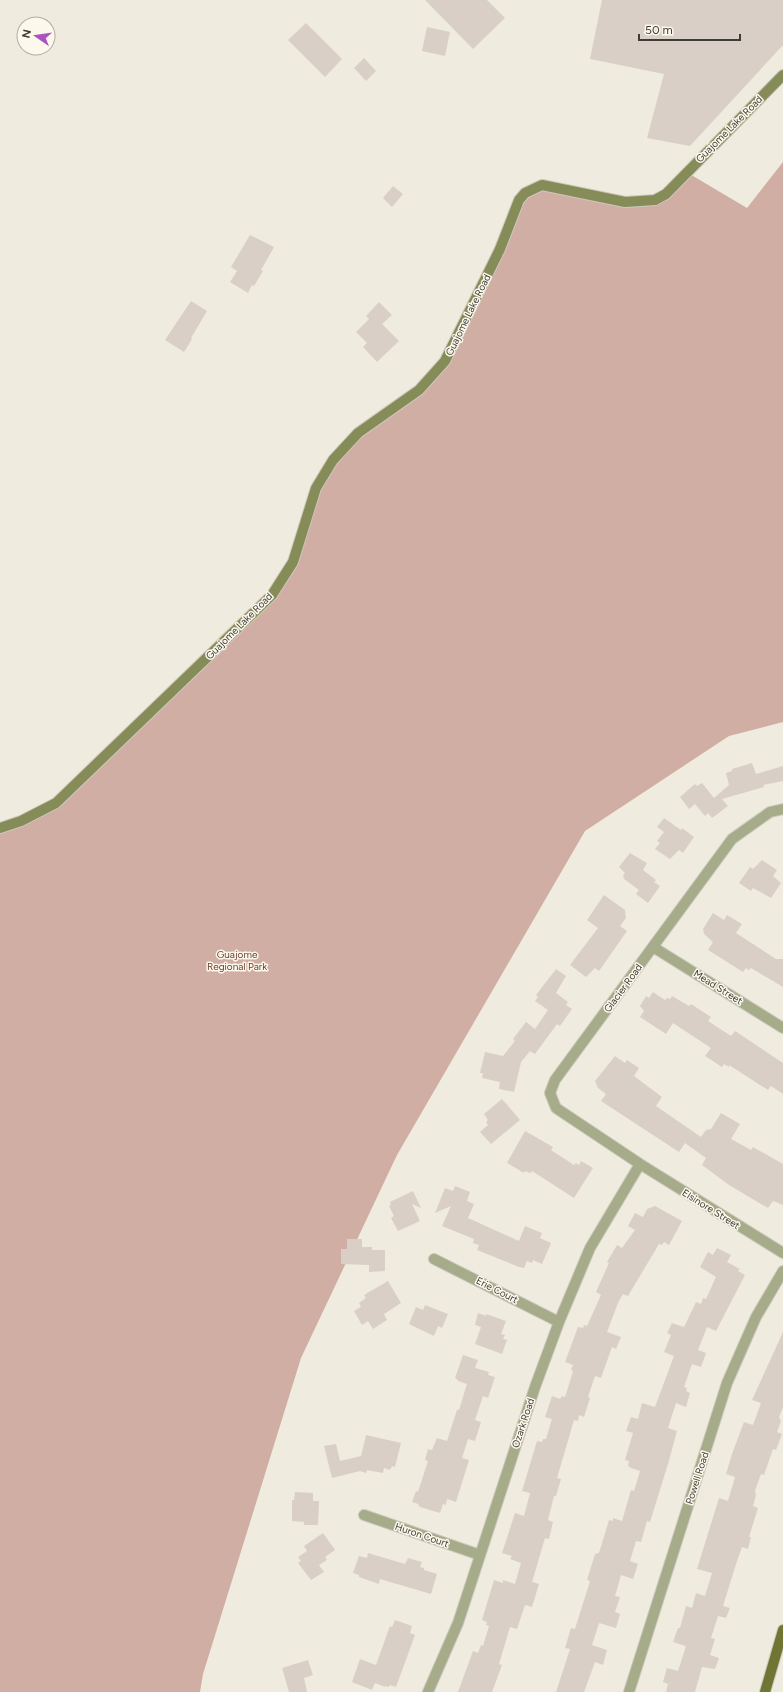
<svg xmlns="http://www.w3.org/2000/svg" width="783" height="1692" font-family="Figtree,sans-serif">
	<rect width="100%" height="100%" fill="#efebdf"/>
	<path fill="#d1aea4" d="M783 162V722L729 736 585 831 397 1155 301 1358 203 1674 200 1692H0V828L46 810 283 581 316 490 338 453 436 373 515 208 539 186 631 203 655 200 688 173 747 208Z"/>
	<path fill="#d9cfc7" d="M425 0H487L505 18 473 49Z
		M602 0H783V45L690 146 647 138 664 74 590 59Z
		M306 23 342 59 325 77 288 40Z
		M427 27 450 32 445 56 422 51Z
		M364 58 376 71 366 81 354 68Z
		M393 186 403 194 392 207 383 198Z
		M250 235 274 247 261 270 263 271 254 286 252 285 248 293 230 282 237 271 231 267Z
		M191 301 207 311 191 338 192 339 184 352 165 340Z
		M379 302 392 315 382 324 399 341 377 362 363 347 367 343 356 332 369 319 366 316Z
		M752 763 756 774 783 766V781L763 785 764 787 722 799 728 806 712 818 708 813 705 816 695 804 689 809 680 797 695 784 697 786 702 783 714 798 729 785 726 773 732 771V769Z
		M664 818 681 830 682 828 694 837 683 853 679 850 670 859 655 849 660 843 657 841 664 832 657 827Z
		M630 853 647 863 643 870 656 880 654 882 660 886 648 903 636 894 639 890 624 879 623 876 625 873 619 867Z
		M762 860 777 870 773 876 781 883 771 898 753 888 751 891 739 883 750 867 753 869Z
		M604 895 625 910 626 918 620 926 627 931 599 971 595 968 586 977 570 965 598 928 587 920Z
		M713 913 724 920 727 915 742 924 736 933 776 959H783V987L751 968 749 970 746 968 743 972 708 950 713 942 704 934 703 929Z
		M556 969 566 976 556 993 568 1002 566 1005 572 1009 560 1026 557 1024 535 1054 530 1051 521 1062 514 1092 499 1089 500 1082 482 1078 483 1073H480L485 1052 503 1056 515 1041 513 1039 526 1022 535 1029 548 1010 535 1001 538 997 536 995Z
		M653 992 665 1000 667 998 670 999 672 996 689 1006 691 1004 711 1017 708 1021 731 1036 735 1031 783 1063V1094L771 1086 768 1090 729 1065V1067L724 1064 722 1067 705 1056 711 1048 673 1023 666 1034 640 1017 644 1011 640 1006 646 996 649 998Z
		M615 1056 625 1063 627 1060 639 1068 634 1076 662 1097 656 1106 701 1137 706 1130 711 1129 721 1113 740 1124 731 1139 751 1150 753 1147 783 1164V1205L773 1201 768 1208 729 1185 702 1165 706 1158 685 1143 679 1152 601 1101 606 1094 598 1088 595 1081Z
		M502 1099 520 1120 491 1144 480 1132 488 1125 486 1122 488 1120 484 1114Z
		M525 1131 553 1147 551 1150 574 1165 576 1163 579 1165 581 1161 593 1168 574 1198 532 1171 530 1173 525 1171 524 1173 507 1163Z
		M455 1186 470 1192 467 1201 474 1204 468 1218 519 1241 525 1226 542 1233 540 1238 551 1243 542 1264 533 1260 532 1263 527 1261 524 1268 519 1267 477 1250 479 1245 473 1243 474 1239 442 1226 451 1206 435 1213 445 1188 453 1191Z
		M413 1191 421 1208 412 1204 420 1221 398 1231 391 1218 394 1216 389 1206 391 1205 390 1202Z
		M655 1206 682 1221 669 1245 664 1242 662 1245 659 1244 628 1296 623 1294 618 1303 607 1332 621 1337 616 1349 612 1347 601 1378 595 1376 588 1397 590 1398 584 1417 579 1415 578 1421 574 1420 557 1478 561 1479 556 1496H554L548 1520 553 1522 549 1539 545 1538 532 1582 539 1584 532 1607 525 1605 517 1629 510 1627 499 1664 502 1665 492 1692H458L473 1651 478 1653 481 1645 483 1646 489 1626 486 1625 487 1622 482 1620 494 1580 503 1583V1580L515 1584 521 1563 510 1559 512 1556 502 1553 515 1513 524 1516 530 1493 522 1491 537 1441 542 1442 543 1439H546L552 1419 545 1417 552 1396 560 1399 562 1396 565 1397 571 1378 573 1371 571 1370 573 1365 565 1362 578 1327 583 1328 584 1325 587 1326 601 1295 596 1292 609 1263 607 1262 617 1245 622 1248 635 1230 628 1226 635 1213 643 1217 647 1209Z
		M347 1239H362V1247H372V1250H385V1271L369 1272V1265L341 1264V1249H347Z
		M717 1248 731 1255 727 1262 740 1269 738 1271 745 1275 716 1331 707 1327 698 1350 706 1353 701 1367 692 1364 684 1387 687 1388 686 1391 690 1393 686 1407 676 1403 668 1428 677 1431 668 1464 650 1522 647 1521 641 1542 636 1541 630 1561 638 1564 633 1579 621 1575 615 1596 620 1597 615 1612 620 1614 616 1628 599 1623 592 1645 607 1650 603 1665 595 1662 584 1692H556L570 1649 565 1648 571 1628 575 1629 590 1581 587 1580 595 1554 599 1553 609 1520 613 1521V1518L622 1521 631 1490 634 1491 640 1471 631 1468 628 1466 629 1461 625 1460 633 1433 626 1431 631 1417 638 1419 642 1403 655 1407 674 1356 664 1352 671 1335 667 1333 672 1323 684 1327 696 1302 701 1304 703 1298 706 1299 716 1277 700 1267 708 1252 713 1255Z
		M388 1281 401 1303 384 1314 387 1320 373 1329 368 1321 362 1325 354 1311 361 1307 359 1303 366 1298 364 1295Z
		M425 1305 448 1314 442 1328 438 1326 434 1336 409 1324 416 1307 423 1310Z
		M478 1313 486 1316V1314L506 1321 501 1334 505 1335 503 1339 507 1340 502 1354 475 1344 481 1327 475 1325Z
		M783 1332V1407L779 1417 781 1421 777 1432 782 1434 776 1450 773 1449 764 1475 761 1474 755 1491 756 1495 753 1506 758 1508 749 1537H751L748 1549 742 1547 737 1561 723 1606 730 1608 726 1618 718 1616 711 1638 715 1639 710 1655 719 1658 715 1669 702 1667 695 1692H666L668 1684 663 1682 667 1668 678 1671 686 1646 673 1642 678 1628H680L686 1606 692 1608 696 1593 705 1596 712 1573 697 1569 719 1498 728 1501 735 1477 726 1474 732 1454 744 1422 753 1425 761 1403 752 1400Z
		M463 1355 478 1360 475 1368 489 1372 488 1375 495 1377 488 1398 483 1396 475 1420 481 1422 475 1441 468 1439 462 1458 469 1460 456 1502 447 1499 446 1505 443 1504 440 1513 420 1507 418 1504 412 1502 416 1491 418 1492 428 1461 425 1460 428 1449 432 1450 437 1438 447 1441 457 1410H459L467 1384 458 1381V1380L455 1378Z
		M366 1435 401 1443 395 1467 392 1466 390 1470 384 1468 383 1473 367 1470 366 1473 360 1471 332 1478 324 1446 336 1444 340 1461 361 1456Z
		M295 1492 313 1493V1501H319L318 1525H304V1522L292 1521V1500H294Z
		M323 1533 335 1550 325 1557 327 1560 319 1565 324 1572 311 1580 298 1563 301 1561 298 1557 307 1551 304 1546Z
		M368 1553 405 1564 408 1558 422 1562 420 1567 424 1568V1570L437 1574 431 1594 380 1579 379 1584 359 1577V1575L353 1573 359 1556 367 1558Z
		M395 1620 412 1626 410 1633 415 1635 396 1687 390 1685 389 1687 385 1686V1687L375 1683 372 1690 352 1682 360 1659 376 1665 390 1626 392 1627Z
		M308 1660 313 1675 304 1678 307 1692H289L282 1668Z"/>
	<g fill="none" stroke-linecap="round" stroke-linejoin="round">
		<g stroke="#ccc8bd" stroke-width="12">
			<path id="street" d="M783 809 770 812 732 839 555 1080 550 1093 556 1108 640 1164 783 1253
				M653 947 783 1028
				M434 1259 559 1322
				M364 1515 480 1555
				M428 1692 458 1623 535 1387 559 1322 590 1248 640 1164
				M629 1692 727 1383 756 1317 783 1271"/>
		</g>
		<g stroke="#ccc8bd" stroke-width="12">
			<path id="secondary" d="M0 828 21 821 56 803 272 595 293 562 316 488 333 460 358 433 419 390 445 361 500 249 519 200 525 193 542 185 625 202 655 200 666 194 783 75"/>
		</g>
		<g stroke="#ccc8bd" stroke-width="12">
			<path id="primary" d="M765 1692 783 1630"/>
		</g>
		<use href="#street" stroke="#a6ab89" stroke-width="10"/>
		<use href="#secondary" stroke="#868c58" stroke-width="10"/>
		<use href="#primary" stroke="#6f7533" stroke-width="10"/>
	</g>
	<g text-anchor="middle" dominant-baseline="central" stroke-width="3" stroke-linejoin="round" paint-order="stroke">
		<g font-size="10" fill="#3e3c37" stroke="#fdf8ec">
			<text transform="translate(729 129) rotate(-45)">Guajome Lake Road</text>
			<text transform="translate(468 315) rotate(-64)">Guajome Lake Road</text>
			<text transform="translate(239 626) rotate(-45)">Guajome Lake Road</text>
			<text transform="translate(718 987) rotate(32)">Mead Street</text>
			<text transform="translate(623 988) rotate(-54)">Glacier Road</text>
			<text transform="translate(711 1209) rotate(32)">Elsinore Street</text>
			<text transform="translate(497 1290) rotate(27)">Erie Court</text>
			<text transform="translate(523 1423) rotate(-72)">Ozark Road</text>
			<text transform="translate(697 1478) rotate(-72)">Powell Road</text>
			<text transform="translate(422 1535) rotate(19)">Huron Court</text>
		</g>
		<g font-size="10" fill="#6d3b2c" stroke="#fdf8ec">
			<text x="237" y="954">Guajome<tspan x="237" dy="12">Regional Park</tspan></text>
		</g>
	</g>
	<g transform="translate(36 36) rotate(283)"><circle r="19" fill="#fdf8ec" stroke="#b1ada4"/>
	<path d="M0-3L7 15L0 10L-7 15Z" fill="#ac53bf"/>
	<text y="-6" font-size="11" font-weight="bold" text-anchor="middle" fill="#3e3c37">N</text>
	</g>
	<path d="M639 34v6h101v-6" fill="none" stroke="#3e3c37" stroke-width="2"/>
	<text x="645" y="34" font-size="12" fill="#3e3c37" stroke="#fdf8ec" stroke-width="3" paint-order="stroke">50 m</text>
</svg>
